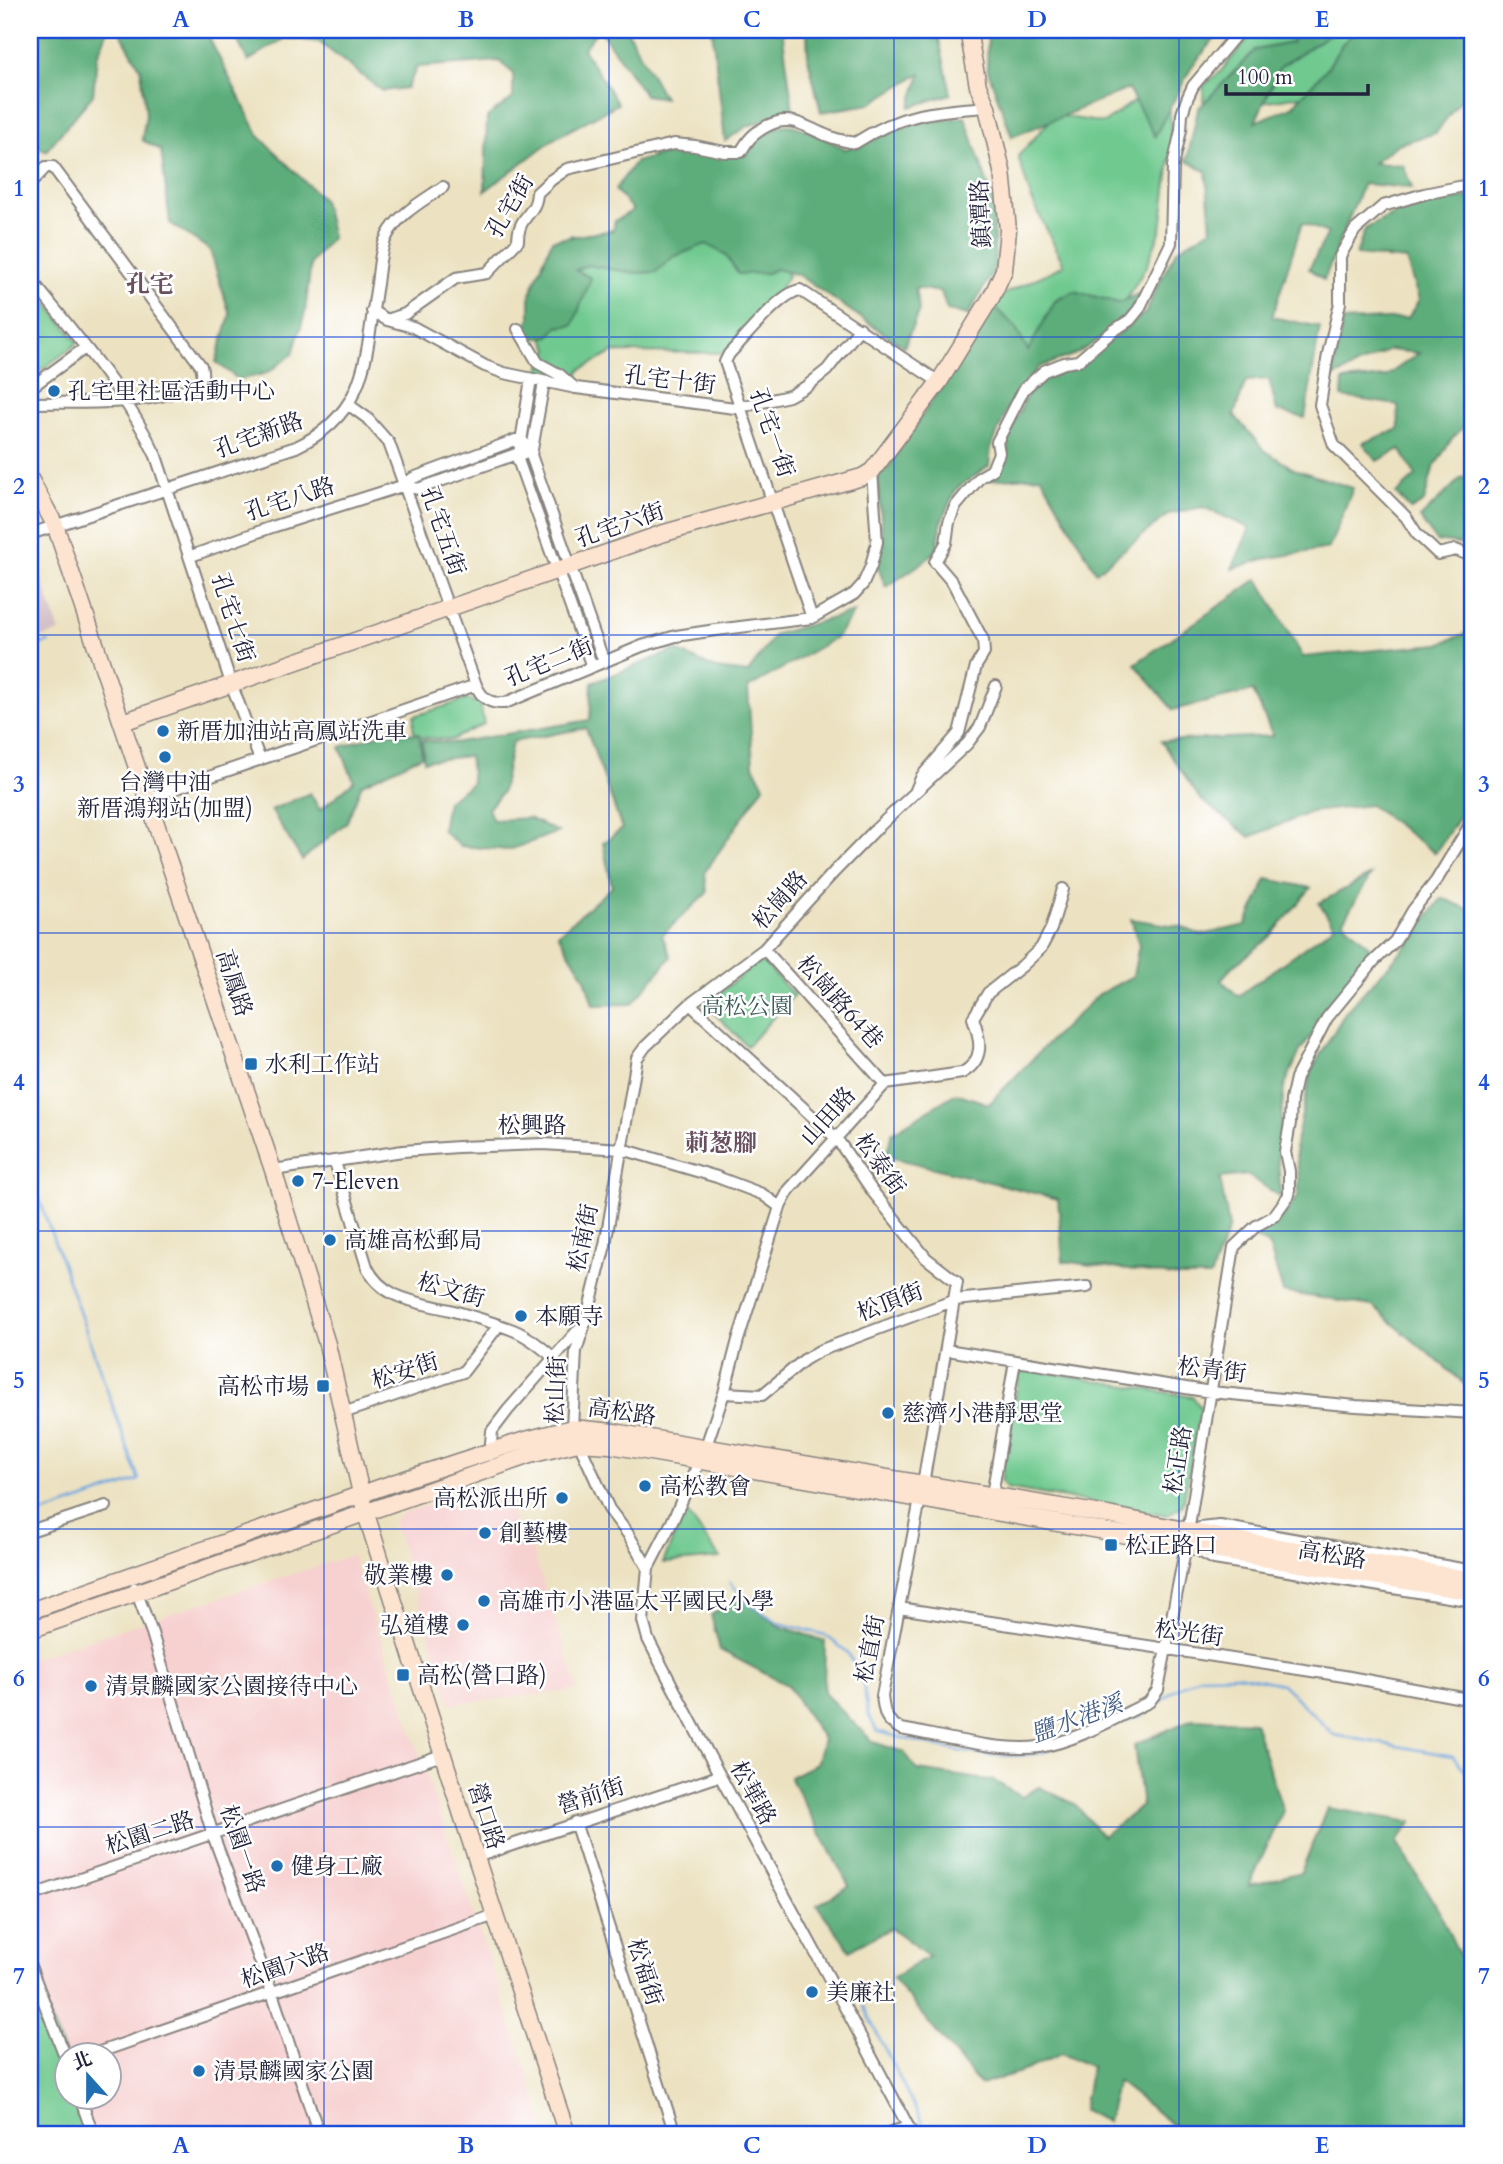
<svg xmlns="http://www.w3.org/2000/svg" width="1503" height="2164" font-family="Cardo,'Noto Serif TC',serif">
	<rect width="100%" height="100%" fill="#fff"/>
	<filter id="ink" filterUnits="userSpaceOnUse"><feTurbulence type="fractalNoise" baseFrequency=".0143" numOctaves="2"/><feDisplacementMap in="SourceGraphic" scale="14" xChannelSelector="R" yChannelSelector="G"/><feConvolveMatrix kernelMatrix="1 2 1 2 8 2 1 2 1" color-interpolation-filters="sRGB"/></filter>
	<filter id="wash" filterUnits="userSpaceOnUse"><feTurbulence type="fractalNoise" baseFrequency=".00686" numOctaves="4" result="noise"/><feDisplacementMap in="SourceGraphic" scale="28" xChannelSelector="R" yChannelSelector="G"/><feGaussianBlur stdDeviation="1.57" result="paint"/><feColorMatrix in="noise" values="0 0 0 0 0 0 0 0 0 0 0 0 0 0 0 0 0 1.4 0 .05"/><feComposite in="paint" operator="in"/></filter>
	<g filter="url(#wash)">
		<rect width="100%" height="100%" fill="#ece2c1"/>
		<path fill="#f7d0d0" d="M503 1489 522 1545 531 1546 578 1690 451 1704 393 1521 403 1513 442 1501Z
			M352 1555 548 2134H90L79 2098H108V2056H66L30 1966V1885L35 1883 30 1870V1659Z"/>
		<path fill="#d2bec5" d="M30 552 33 554 60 632 30 641Z"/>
		<path fill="#70c98f" stroke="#497665" stroke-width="2" d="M1263 30H1391L1307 95 1262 102 1204 107 1203 86 1221 71 1250 36Z
			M1164 95 1170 112 1172 145 1161 229 1147 265 1121 309 1097 300 1060 296 1045 318 1031 364 989 320 1002 295 1064 265 1031 198 1018 156 1055 115 1104 123 1138 98Z
			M681 144 732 151 788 276 777 294 726 353 614 352 580 370 574 383 537 375 549 349 534 317 558 244 572 235 595 248 626 233 643 191 642 172 655 151Z
			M34 286 78 343 30 378V289Z
			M468 699 480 704 484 724 451 740 419 737 413 729 414 716Z
			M761 960 794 995 747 1046 705 1004Z
			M1028 1369 1193 1397 1201 1408 1183 1505 1167 1515 1006 1488 1001 1481 1019 1376Z
			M685 1510 720 1558 663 1563Z
			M30 1966 66 2059V2098H79L90 2134H30Z"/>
		<path fill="#5cad7a" stroke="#3f685a" stroke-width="2" d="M30 30H108L97 57 93 95 46 151 30 141Z
			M119 30H205L259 136 323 200 332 237 311 263 305 313 293 354 267 373 239 380 216 362 230 315 210 250 170 223 161 150 142 140 146 114 141 69Z
			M232 30H598L583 49 618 104 555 138 485 191 487 117 513 98V73L499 61 417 67 407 88 382 91 319 42 285 38 248 61Z
			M600 30H627L664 98 645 95Z
			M712 30H782L793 110 748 126 725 141Z
			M807 30H937L951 94 910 107 921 73 870 104 821 112 808 58Z
			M988 30H1222L1192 66 1155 136 1128 89 1012 137 987 68Z
			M1299 30H1333L1331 33 1280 67 1255 122 1292 107 1328 67 1342 44 1357 30H1473V83L1436 133 1398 144 1373 163 1403 165 1412 188 1363 184 1324 280 1309 269 1328 233 1302 223 1272 317 1320 327 1305 418 1277 411 1269 379 1246 381 1234 415 1264 450 1294 469 1353 488 1329 548 1264 559 1232 569 1250 528 1203 507 1169 514 1096 572 1041 476 989 480 1007 450 1002 439 1018 415 1026 397 1038 380 1075 368 1146 312 1157 286 1177 250 1211 229 1206 171 1187 161 1198 109 1255 50 1291 43Z
			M965 117 993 200 995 268 968 315 947 310 941 292 915 288 919 311 904 347 798 275 776 269 768 273 738 274 725 254 706 244 673 257 656 272 635 273 587 265 576 270 591 278 573 325 557 327 550 336 533 339 524 329 530 319V294L552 240 613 230 615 221 633 210 615 190 635 162 672 152 746 155C754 143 770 127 785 125 798 123 833 143 846 149L911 124Z
			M1473 196V416L1451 440 1433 469 1424 502 1411 510 1396 494 1416 476 1400 449 1377 461 1363 443 1399 429 1398 405 1342 397 1343 381 1385 377 1419 353 1389 350 1332 378 1343 321 1408 318 1419 300 1406 260 1356 255 1365 229 1400 211Z
			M1074 291 1119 303 1140 293 1131 312 1094 343 1076 354 1039 367 1009 405 991 448 989 466 956 489 942 520 937 549 925 561 886 587 876 563 883 547 878 477 888 468 993 306 1015 326 1028 351 1055 301Z
			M1473 476V546L1436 541 1420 518 1461 478Z
			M1258 579 1303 657 1439 644 1473 631V796L1435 853 1370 805 1311 812 1250 837 1200 799 1161 741 1273 736 1253 691 1173 710 1135 664Z
			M854 612 837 637 748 688 753 764 764 786 705 872 707 893 662 935 671 957 632 1004 593 1005 585 978 558 934 612 887 603 843 622 829 586 728 512 742 502 792 488 809 493 820 529 818 558 832 509 850 460 846 442 830 447 801 472 783 469 756 424 761 422 740 452 743 590 720 592 683 675 650 716 669 748 673 775 634Z
			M386 732 419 734 422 756 362 784 347 822 302 860 271 810 310 793 320 810 354 781 340 747Z
			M1371 875 1343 921 1373 950 1300 1051 1284 1087 1278 1159 1281 1197 1247 1175 1220 1178 1229 1227 1210 1277H1179L1063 1261 1058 1199 886 1156 892 1133 956 1093 989 1104 1044 1047 1099 994 1133 976 1139 945 1131 919 1182 927 1201 935 1246 925 1267 879 1311 888 1270 937 1230 969 1221 980 1238 996 1334 926 1319 903Z
			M1442 898 1473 911V1387L1470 1388 1372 1306 1283 1292 1269 1245 1254 1237 1283 1216 1298 1196 1299 1179 1295 1146 1312 1069 1346 1011 1400 953Z
			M740 1597 779 1626 825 1641 824 1693 873 1742 904 1752 918 1770 994 1781 1022 1797 1039 1787 1075 1804 1102 1836 1142 1806 1134 1745 1192 1719 1254 1722 1283 1811 1249 1886 1301 1872 1327 1808 1412 1822 1397 1842 1440 1913 1473 1985V2134H1178L1174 2126 1117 2081 1107 2122 1083 2110 1091 2066 1061 2054 1026 2070 980 2085 892 1978 929 1956 891 1928 850 1950 817 1905 849 1886 790 1777 816 1764 823 1739 787 1685 720 1650 711 1615Z"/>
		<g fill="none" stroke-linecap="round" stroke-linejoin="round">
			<path stroke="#6ca5dc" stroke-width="2.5" d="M30 647 49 642
				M30 1173 139 1480 30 1518
				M730 1582 748 1603 779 1623 825 1635 847 1652 862 1677 868 1714 877 1731C926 1745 1001 1766 1050 1750
				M1105 1729 1146 1713 1173 1691 1200 1676 1238 1675 1282 1684 1334 1735 1453 1756 1473 1780
				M863 2006 928 2134"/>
		</g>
	</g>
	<g filter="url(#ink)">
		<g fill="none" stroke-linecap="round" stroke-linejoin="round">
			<g stroke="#87827e" stroke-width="14">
				<path id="street" d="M30 184 46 167H53L201 366C203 372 203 381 197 385 191 389 182 390 176 392 129 406 78 402 30 403
					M1473 184 1424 194 1383 206 1355 230 1340 256V303L1328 354 1320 405 1334 445 1406 517 1417 534 1438 554 1456 550 1473 557
					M30 278C75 335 125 390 156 456L231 683 260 760
					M372 311 387 320 405 314 456 278 487 273 518 241C518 214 536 216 537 193L551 180 567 169 674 144 695 146 725 152H741C748 139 754 133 767 126 792 113 806 128 828 136 837 140 846 141 855 143 902 113 933 111 987 107
					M387 320 413 327 485 366 504 373 576 388 735 408 789 396 807 386 827 370 860 328
					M518 329 538 363 560 375 575 388
					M531 379 518 460 592 667
					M544 382 531 455 604 662
					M30 388 85 348
					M349 405 367 418 389 443 476 685
					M405 485 418 489 519 453 524 454
					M30 534 296 447C370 412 365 355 377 284 379 269 380 249 387 236 398 214 423 201 443 187
					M191 556 272 527 405 485 413 478 521 438 531 455
					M812 618 725 362 729 354C745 338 780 293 800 290L939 382
					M916 790 922 776 959 733 976 666 984 653 983 640 953 583 935 562 946 543 949 522 955 507 980 477 992 470 999 453 997 442 1024 389 1044 371 1064 363 1078 361 1113 331 1130 320 1139 309 1171 243 1173 166 1181 130 1182 114 1187 99 1193 86 1240 30
					M148 798 476 685C482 699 490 704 505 703L642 646 676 636 716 630 812 618 854 594 863 584 871 566 877 542 872 471
					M764 949 885 1084
					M690 1004 837 1139 873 1192 926 1258 957 1282 923 1484 882 1696C884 1713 885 1721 901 1729 941 1736 999 1752 1039 1747 1075 1742 1117 1717 1149 1702L1158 1690 1186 1545 1234 1247 1256 1226 1274 1216 1289 1195V1171L1285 1152 1290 1123 1291 1100 1296 1078 1327 1018 1373 962 1395 941 1413 910 1436 881 1473 820
					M335 1162 367 1267C382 1300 419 1302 450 1310 471 1316 492 1322 513 1330 528 1336 541 1347 553 1357
					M273 1170 403 1151 458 1147 543 1144 622 1149 717 1177 762 1194 780 1207
					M584 1326 576 1351 572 1428 609 1509 628 1534 648 1568
					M947 1350 1211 1392 1356 1406 1473 1413
					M724 1393 762 1395 804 1360 819 1351 955 1300 1087 1287
					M343 1413 463 1372 499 1325
					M490 1455 492 1431 508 1410 586 1321 605 1245 637 1058 645 1047 690 1004 764 949 834 872 875 830 967 744 980 727 996 686
					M992 1495 1015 1361
					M1200 1528 1220 1526 1473 1571
					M30 1531 106 1506
					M1201 1552 1214 1559 1473 1601
					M135 1588 152 1633 213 1835 272 1993 319 2134
					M899 1608 1344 1676 1473 1700
					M575 1822 675 2134
					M476 1857 719 1776
					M30 1896 442 1755
					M30 1966 66 2059
					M88 2056 495 1915
					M80 2098 93 2134
					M885 2134 908 2127
					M912 2134C826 1968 733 1805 648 1639L643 1621 648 1568 672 1522 705 1449 724 1393 738 1340 780 1207 789 1190 885 1084 962 1073C985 1060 981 1040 973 1018L988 993 1022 966 1041 948 1051 929 1063 889"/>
			</g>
			<g stroke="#87827e" stroke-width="19">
				<path id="secondary" d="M30 479 55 525 273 1170 327 1344 365 1511 463 1818 567 2134
					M123 722 661 534 862 477 872 471 939 382 992 296 1004 270 1008 230 1002 171 987 107 978 86 968 30
					M30 1611 396 1482 522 1441 572 1428 614 1432 1108 1515 1220 1537 1473 1580
					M30 1630 530 1455 578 1443 610 1445 1219 1551 1473 1592"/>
			</g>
			<use href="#street" stroke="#fff" stroke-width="10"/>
			<use href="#secondary" stroke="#fde4d1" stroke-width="16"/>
		</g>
	</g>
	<path fill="none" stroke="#1d4ed8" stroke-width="2" stroke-opacity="0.55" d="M324 30V2134M609 30V2134M894 30V2134M1179 30V2134M30 337H1473M30 635H1473M30 933H1473M30 1231H1473M30 1529H1473M30 1827H1473"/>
	<g fill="#1f6fb2" stroke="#fff" stroke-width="2.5">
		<circle cx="54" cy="391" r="7"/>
		<circle cx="163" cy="731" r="7"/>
		<circle cx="165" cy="757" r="7"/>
		<rect x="244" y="1057" width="14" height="14" rx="3.5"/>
		<circle cx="298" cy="1181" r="7"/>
		<circle cx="330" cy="1240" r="7"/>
		<circle cx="521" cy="1316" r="7"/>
		<rect x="316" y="1379" width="14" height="14" rx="3.5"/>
		<circle cx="888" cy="1413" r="7"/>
		<circle cx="645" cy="1486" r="7"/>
		<circle cx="562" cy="1498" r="7"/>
		<circle cx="485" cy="1533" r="7"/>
		<rect x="1104" y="1538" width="14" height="14" rx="3.5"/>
		<circle cx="447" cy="1575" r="7"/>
		<circle cx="484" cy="1601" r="7"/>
		<circle cx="463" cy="1625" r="7"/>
		<rect x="396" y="1668" width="14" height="14" rx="3.5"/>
		<circle cx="91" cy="1686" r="7"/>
		<circle cx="277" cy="1866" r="7"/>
		<circle cx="812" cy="1992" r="7"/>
		<circle cx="199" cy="2071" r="7"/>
	</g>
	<g text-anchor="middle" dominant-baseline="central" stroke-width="5" stroke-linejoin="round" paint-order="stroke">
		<g font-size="23" fill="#22223b" stroke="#fff">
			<text transform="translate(510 206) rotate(-59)">孔宅街</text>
			<text transform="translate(981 214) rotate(-93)">鎮潭路</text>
			<text transform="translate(670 380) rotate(7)">孔宅十街</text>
			<text transform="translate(772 433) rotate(71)">孔宅一街</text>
			<text transform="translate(259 435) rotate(-20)">孔宅新路</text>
			<text transform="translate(290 499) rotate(-18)">孔宅八路</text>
			<text transform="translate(620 525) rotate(-19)">孔宅六街</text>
			<text transform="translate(443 531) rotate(71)">孔宅五街</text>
			<text transform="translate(233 618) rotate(72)">孔宅七街</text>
			<text transform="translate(549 662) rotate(-22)">孔宅二街</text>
			<text transform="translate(780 900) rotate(-48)">松崗路</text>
			<text transform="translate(234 983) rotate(72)">高鳳路</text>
			<text transform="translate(840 1002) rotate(48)">松崗路64巷</text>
			<text transform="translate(828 1116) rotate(-48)">山田路</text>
			<text x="532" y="1125">松興路</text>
			<text transform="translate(880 1164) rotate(55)">松泰街</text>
			<text transform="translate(583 1238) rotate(-78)">松南街</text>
			<text transform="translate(451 1290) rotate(16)">松文街</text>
			<text transform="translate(890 1302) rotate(-21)">松頂街</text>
			<text transform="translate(1212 1370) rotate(7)">松青街</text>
			<text transform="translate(405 1371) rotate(-18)">松安街</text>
			<text transform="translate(556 1390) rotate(-88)">松山街</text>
			<text transform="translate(622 1412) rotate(8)">高松路</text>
			<text transform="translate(1178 1460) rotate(-81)">松正路</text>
			<text transform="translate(1332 1555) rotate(9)">高松路</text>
			<text transform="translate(1189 1633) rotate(8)">松光街</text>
			<text transform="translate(870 1649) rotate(-79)">松直街</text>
			<text transform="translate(753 1793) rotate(61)">松華路</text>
			<text transform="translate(591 1796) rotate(-18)">營前街</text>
			<text transform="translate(486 1816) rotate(72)">營口路</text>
			<text transform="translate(150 1833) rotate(-18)">松園二路</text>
			<text transform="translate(242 1849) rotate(71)">松園一路</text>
			<text transform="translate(285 1966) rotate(-19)">松園六路</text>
			<text transform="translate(645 1972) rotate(73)">松福街</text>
		</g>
		<g font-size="23" fill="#22223b" stroke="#fff" text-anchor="start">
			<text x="68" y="391">孔宅里社區活動中心</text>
			<text x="177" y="731">新厝加油站高鳳站洗車</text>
			<text x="165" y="782" text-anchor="middle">台灣中油<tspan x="165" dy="26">新厝鴻翔站(加盟)</tspan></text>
			<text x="265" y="1064">水利工作站</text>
			<text x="312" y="1181">7-Eleven</text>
			<text x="344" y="1240">高雄高松郵局</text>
			<text x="535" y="1316">本願寺</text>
			<text x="309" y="1386" text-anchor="end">高松市場</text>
			<text x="902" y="1413">慈濟小港靜思堂</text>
			<text x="659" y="1486">高松教會</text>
			<text x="548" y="1498" text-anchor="end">高松派出所</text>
			<text x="499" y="1533">創藝樓</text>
			<text x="1125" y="1545">松正路口</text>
			<text x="433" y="1575" text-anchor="end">敬業樓</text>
			<text x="498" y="1601">高雄市小港區太平國民小學</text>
			<text x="449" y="1625" text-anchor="end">弘道樓</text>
			<text x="417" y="1675">高松(營口路)</text>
			<text x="105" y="1686">清景麟國家公園接待中心</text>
			<text x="291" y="1866">健身工廠</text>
			<text x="826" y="1992">美廉社</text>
			<text x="213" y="2071">清景麟國家公園</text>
		</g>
		<g font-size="23" fill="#3d5c58" stroke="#fff">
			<text x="747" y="1006">高松公園</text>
		</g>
		<g font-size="24" font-weight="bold" fill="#69505e" stroke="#fff">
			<text x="150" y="284">孔宅</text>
			<text x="721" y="1143">莿葱腳</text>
		</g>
		<g font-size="24" font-style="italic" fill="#435d83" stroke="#fff">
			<text transform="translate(1077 1719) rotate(-20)">鹽水港溪</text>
		</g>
	</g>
	<rect width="1503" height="2164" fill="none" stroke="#fff" stroke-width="77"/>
	<g transform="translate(88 2076) rotate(339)"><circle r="33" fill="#ffffff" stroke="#a7a7b1" stroke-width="2"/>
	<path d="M0-5L12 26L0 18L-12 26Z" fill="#1f6fb2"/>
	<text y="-10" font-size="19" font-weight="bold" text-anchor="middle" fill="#22223b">北</text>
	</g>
	<path d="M1226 84v10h142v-10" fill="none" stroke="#22223b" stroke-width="3.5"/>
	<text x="1237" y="84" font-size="21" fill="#22223b" stroke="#ffffff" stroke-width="5" paint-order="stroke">100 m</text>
	<rect x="38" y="38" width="1426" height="2088" fill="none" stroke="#1d4ed8" stroke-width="2.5"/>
	<g font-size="23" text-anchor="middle" font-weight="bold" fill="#1d4ed8">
		<text x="181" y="27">A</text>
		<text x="466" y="27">B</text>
		<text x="752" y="27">C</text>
		<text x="1037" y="27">D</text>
		<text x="1322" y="27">E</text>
		<text x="19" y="196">1</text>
		<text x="1484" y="196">1</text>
		<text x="19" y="494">2</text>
		<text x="1484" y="494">2</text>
		<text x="19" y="792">3</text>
		<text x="1484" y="792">3</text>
		<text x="19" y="1090">4</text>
		<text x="1484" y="1090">4</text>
		<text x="19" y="1388">5</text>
		<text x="1484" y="1388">5</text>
		<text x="19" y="1686">6</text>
		<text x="1484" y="1686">6</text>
		<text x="19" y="1984">7</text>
		<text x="1484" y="1984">7</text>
		<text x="181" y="2153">A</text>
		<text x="466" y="2153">B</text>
		<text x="752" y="2153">C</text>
		<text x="1037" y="2153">D</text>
		<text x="1322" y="2153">E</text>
	</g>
</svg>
